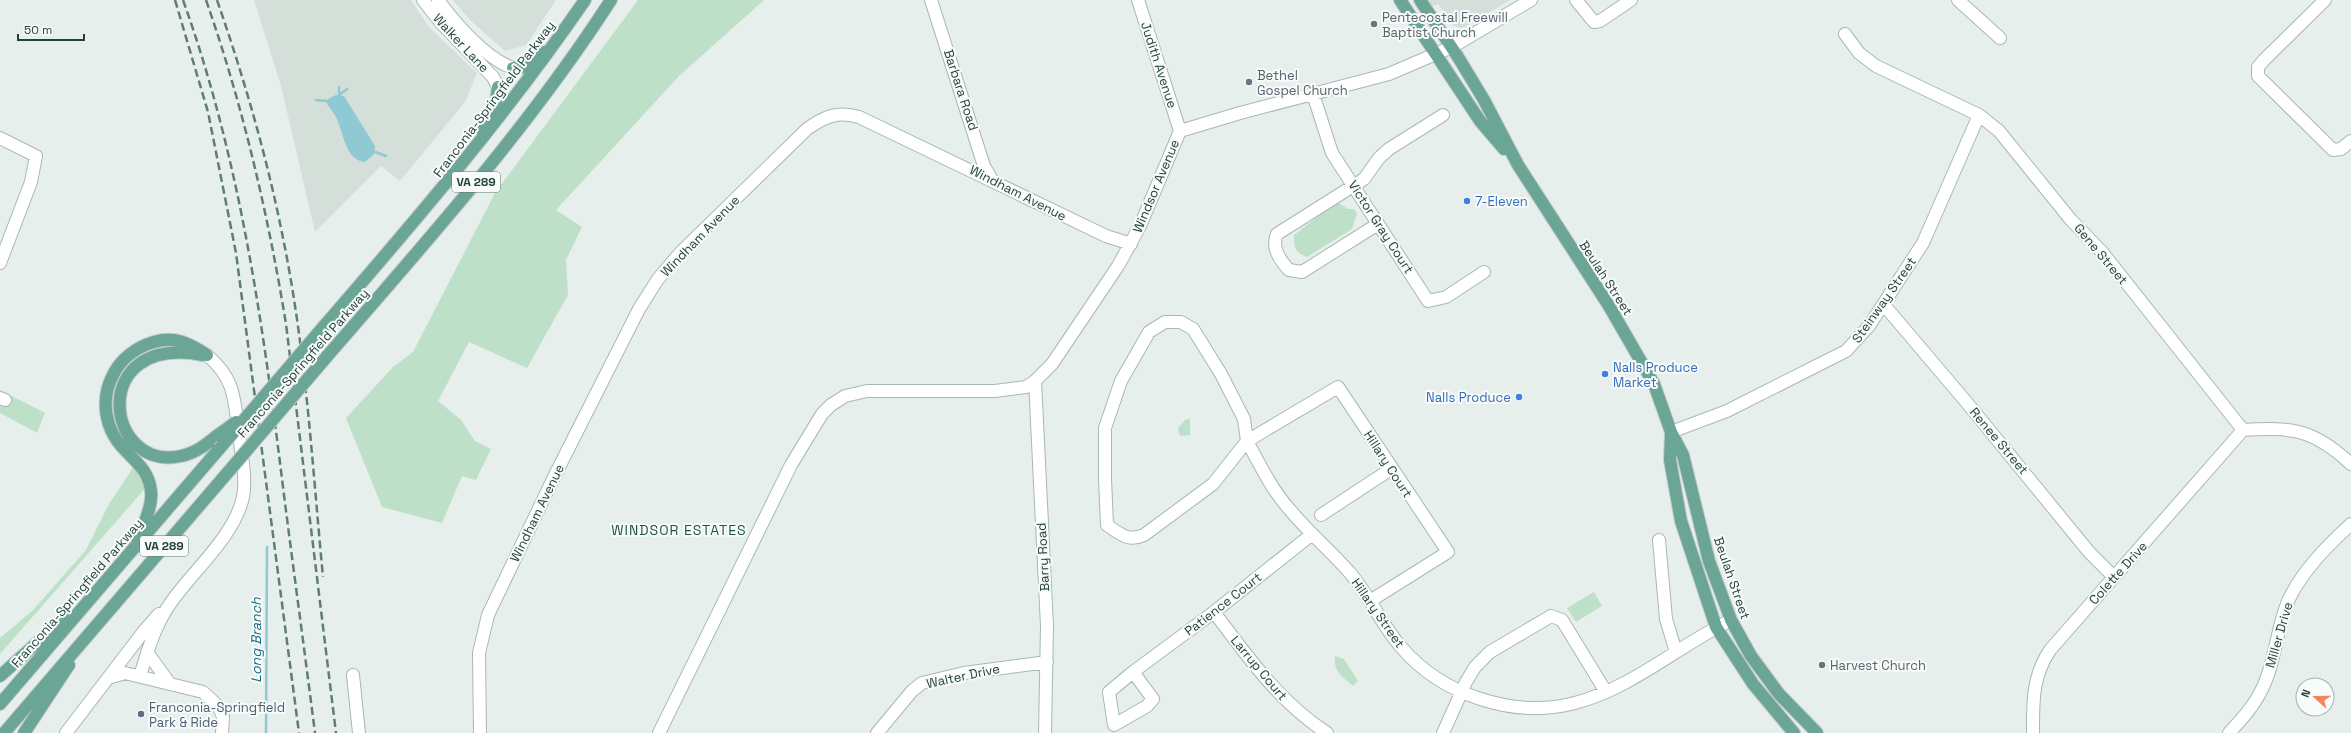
<svg xmlns="http://www.w3.org/2000/svg" width="2351" height="733" font-family="'Space Grotesk',sans-serif">
	<rect width="100%" height="100%" fill="#e6efeb"/>
	<path fill="#d4dfda" d="M254 0H411L428 26 477 73 465 102 400 181 381 166 315 232 281 86Z
		M453 0H556L526 45 505 51 470 20Z
		M1420 0H1510L1465 27 1460 28 1453 25 1438 4 1426 8Z"/>
	<path fill="#bfe0c8" d="M638 0H764L679 76 556 210 582 227 566 260 568 295 527 368 469 342 438 401 461 420 475 441 491 449 476 480 462 476 442 523 382 507 346 418 393 367 413 352 495 193Z
		M1337 202 1348 209H1354L1357 213 1352 229 1307 257C1296 253 1293 247 1294 235Z
		M0 390 45 413 37 433 0 413Z
		M1190 419V435L1180 436 1178 428 1185 420Z
		M133 468 150 483 0 654V638L33 610 86 550 109 504Z
		M1594 592 1602 606 1576 622 1567 608Z
		M1335 656 1344 659 1358 681 1353 686C1341 676 1333 671 1335 656Z"/>
	<path fill="#8ec9d4" d="M336 95 344 96 375 146 374 154 365 162C345 161 343 130 336 117 333 112 330 108 327 104L328 99Z"/>
	<g fill="none" stroke-linecap="round" stroke-linejoin="round">
		<path stroke="#8ec9d4" stroke-width="2.5" d="M339 87V94
			M339 95 347 89
			M316 100 327 101
			M375 152 386 156
			M266 733 267 547"/>
		<g stroke="#a8b8b2" stroke-width="14">
			<path id="minor" d="M423 0 441 23 493 77 498 87
				M438 0C455 23 486 59 513 68
				M931 0 984 166 992 180
				M1138 0 1180 131
				M1576 0 1594 22 1600 21 1631 0
				M1958 0 2000 38
				M2325 0 2264 60 2258 67V76L2333 150 2341 149 2351 141
				M1845 34 1859 53 1876 66 1979 115 1999 131 2071 220 2102 252 2243 430
				M1313 94 1332 153 1428 301 1446 297 1484 272
				M0 138 36 156 31 182 0 263
				M1378 224 1302 272 1289 270C1280 260 1271 248 1277 234L1364 179 1379 158 1389 149 1443 115
				M1884 305 1968 404 2089 552 2114 577
				M1165 322H1181L1193 329 1221 374 1244 419 1247 441 1213 484 1144 535C1128 542 1120 534 1107 525L1105 479V428L1121 381 1149 332Z
				M1035 381 1047 626 1045 733
				M0 398 5 400
				M2243 430C2293 427 2313 429 2351 464
				M1671 432 1727 411 1846 351 1869 326 1923 243 1979 115
				M1321 515 1391 469
				M1659 540 1666 619 1676 652
				M1370 601 1448 552 1338 387 1247 441C1260 465 1272 490 1290 510 1309 533 1332 552 1351 574 1370 597 1382 625 1401 647 1442 695 1514 719 1575 703 1632 688 1678 646 1731 620
				M1214 612C1248 657 1279 702 1327 733
				M147 652 170 684
				M1133 672 1214 612 1311 535
				M1133 672 1153 699 1147 706 1114 725 1109 692Z
				M353 675 359 733
				M140 676C148 650 155 624 172 601 194 570 235 535 243 497 247 475 240 449 238 427 234 395 233 377 207 355
				M108 678 125 673 203 692 219 707 223 717 222 733
				M66 733 144 631 159 614
				M480 733 479 653 488 615 554 477 639 309 658 279 680 253 807 129C825 116 838 111 859 117L1106 236 1131 244
				M659 733 791 465 822 414 831 405 845 396 867 391H995L1026 387 1035 381 1052 364 1118 266 1140 226 1180 131 1240 113 1389 74 1452 47 1531 0
				M877 733 912 691 922 683 964 673 1047 662
				M1443 733 1466 682 1475 667 1490 652 1551 616 1562 620 1606 692
				M2033 733C2033 702 2032 677 2050 650L2243 430
				M2229 733C2241 720 2254 706 2262 689 2276 661 2276 628 2289 599 2303 570 2328 545 2351 524"/>
		</g>
		<g stroke="#c2cac8" stroke-width="14">
			<path id="major" d="M1400 0 1480 121 1504 149
				M1420 0 1458 57 1484 100 1518 165 1609 306 1654 384 1671 432 1683 455 1709 561 1731 620 1751 656 1779 694 1817 733
				M513 68 525 67 544 52
				M483 132 496 102 498 87
				M325 325C416 220 506 115 585 0
				M329 354C428 240 529 127 611 0
				M203 355C86 333 105 473 181 456 196 453 207 444 218 435
				M1671 433 1670 460 1681 521 1716 627 1753 684 1794 733
				M138 540C143 525 153 506 151 491 149 471 136 462 124 449 104 428 100 398 114 373 122 358 137 347 154 342 175 336 189 343 207 355
				M0 676 66 617
				M0 704 219 449
				M4 733 223 478
				M24 733 69 665"/>
		</g>
		<use href="#minor" stroke="#fff" stroke-width="12"/>
		<use href="#major" stroke="#6aa596" stroke-width="12"/>
		<path stroke="#5f7d75" stroke-width="2.5" stroke-dasharray="8 4" stroke-linecap="butt" d="M175 0 208 112 236 253 299 733
			M183 0C241 162 263 325 284 495 294 574 305 654 315 733
			M206 0C243 106 268 214 286 324L336 733
			M217 0C244 78 267 157 283 238 306 350 312 463 323 577"/>
		<g stroke="#c2cac8" stroke-width="14" stroke-linecap="butt">
			<path id="major-bridge" d="M218 435 236 422
				M219 449 325 325
				M223 478 329 354"/>
		</g>
		<use href="#major-bridge" stroke="#6aa596" stroke-width="12"/>
	</g>
	<g fill="#6b7280" stroke="#f7fbf9" stroke-width="1.5">
		<circle cx="1374" cy="24" r="4"/>
		<circle cx="1249" cy="82" r="4"/>
		<circle cx="1822" cy="665" r="4"/>
	</g>
	<g fill="#3f7fe0" stroke="#f7fbf9" stroke-width="1.5">
		<circle cx="1467" cy="201" r="4"/>
		<circle cx="1605" cy="374" r="4"/>
		<circle cx="1519" cy="397" r="4"/>
	</g>
	<circle fill="#5c6f8a" stroke="#f7fbf9" stroke-width="1.5" cx="141" cy="714" r="4"/>
	<g text-anchor="middle" dominant-baseline="central" stroke-width="4" stroke-linejoin="round" paint-order="stroke">
		<g fill="#f7fbf9" stroke="#637a73" stroke-width="1">
			<rect x="452" y="172" width="48" height="20" rx="3"/>
			<rect x="140" y="536" width="48" height="20" rx="3"/>
		</g>
		<g font-size="12" font-weight="bold" fill="#24423a">
			<text x="476" y="182">VA 289</text>
			<text x="164" y="546">VA 289</text>
		</g>
		<g font-size="13" fill="#5b616d" stroke="#f7fbf9" text-anchor="start">
			<text x="1382" y="17">Pentecostal Freewill<tspan x="1382" dy="15">Baptist Church</tspan></text>
			<text x="1257" y="75">Bethel<tspan x="1257" dy="15">Gospel Church</tspan></text>
			<text x="1830" y="665">Harvest Church</text>
		</g>
		<g font-size="13" fill="#24423a" stroke="#f7fbf9">
			<text transform="translate(461 43) rotate(47)">Walker Lane</text>
			<text transform="translate(1159 65) rotate(72)">Judith Avenue</text>
			<text transform="translate(961 90) rotate(72)">Barbara Road</text>
			<text transform="translate(494 99) rotate(-53)">Franconia-Springfield Parkway</text>
			<text transform="translate(1156 186) rotate(-67)">Windsor Avenue</text>
			<text transform="translate(1018 193) rotate(27)">Windham Avenue</text>
			<text transform="translate(1381 227) rotate(57)">Victor Gray Court</text>
			<text transform="translate(700 236) rotate(-46)">Windham Avenue</text>
			<text transform="translate(2101 254) rotate(50)">Gene Street</text>
			<text transform="translate(1606 278) rotate(57)">Beulah Street</text>
			<text transform="translate(1884 300) rotate(-55)">Steinway Street</text>
			<text transform="translate(303 363) rotate(-49)">Franconia-Springfield Parkway</text>
			<text transform="translate(1999 441) rotate(50)">Renee Street</text>
			<text transform="translate(1388 464) rotate(57)">Hillary Court</text>
			<text transform="translate(537 513) rotate(-64)">Windham Avenue</text>
			<text transform="translate(1043 557) rotate(-93)">Barry Road</text>
			<text transform="translate(2118 573) rotate(-48)">Colette Drive</text>
			<text transform="translate(1732 578) rotate(71)">Beulah Street</text>
			<text transform="translate(77 593) rotate(-49)">Franconia-Springfield Parkway</text>
			<text transform="translate(1223 604) rotate(-38)">Patience Court</text>
			<text transform="translate(1378 613) rotate(55)">Hillary Street</text>
			<text transform="translate(2279 635) rotate(-74)">Miller Drive</text>
			<text transform="translate(1259 668) rotate(50)">Larrup Court</text>
			<text transform="translate(963 676) rotate(-12)">Walter Drive</text>
		</g>
		<g font-size="13" fill="#366cbe" stroke="#f7fbf9" text-anchor="start">
			<text x="1475" y="201">7-Eleven</text>
			<text x="1613" y="367">Nalls Produce<tspan x="1613" dy="15">Market</tspan></text>
			<text x="1511" y="397" text-anchor="end">Nalls Produce</text>
		</g>
		<g font-size="13" fill="#4e5e75" stroke="#f7fbf9" text-anchor="start">
			<text x="149" y="707">Franconia-Springfield<tspan x="149" dy="15">Park &amp; Ride</tspan></text>
		</g>
		<g font-size="14" letter-spacing="1" fill="#1f5548" stroke="#f7fbf9">
			<text x="679" y="530">WINDSOR ESTATES</text>
		</g>
		<g font-size="14" font-style="italic" fill="#1c6f80" stroke="#f7fbf9">
			<text transform="translate(256 640) rotate(-90)">Long Branch</text>
		</g>
	</g>
	<g transform="translate(2315 697) rotate(291)"><circle r="19" fill="#f7fbf9" stroke="#a3b1ad"/>
	<path d="M0-3L7 15L0 10L-7 15Z" fill="#f4845f"/>
	<text y="-6" font-size="11" font-weight="bold" text-anchor="middle" fill="#24423a">N</text>
	</g>
	<path d="M18 34v6h66v-6" fill="none" stroke="#24423a" stroke-width="2"/>
	<text x="24" y="34" font-size="12" fill="#24423a" stroke="#f7fbf9" stroke-width="3" paint-order="stroke">50 m</text>
</svg>
